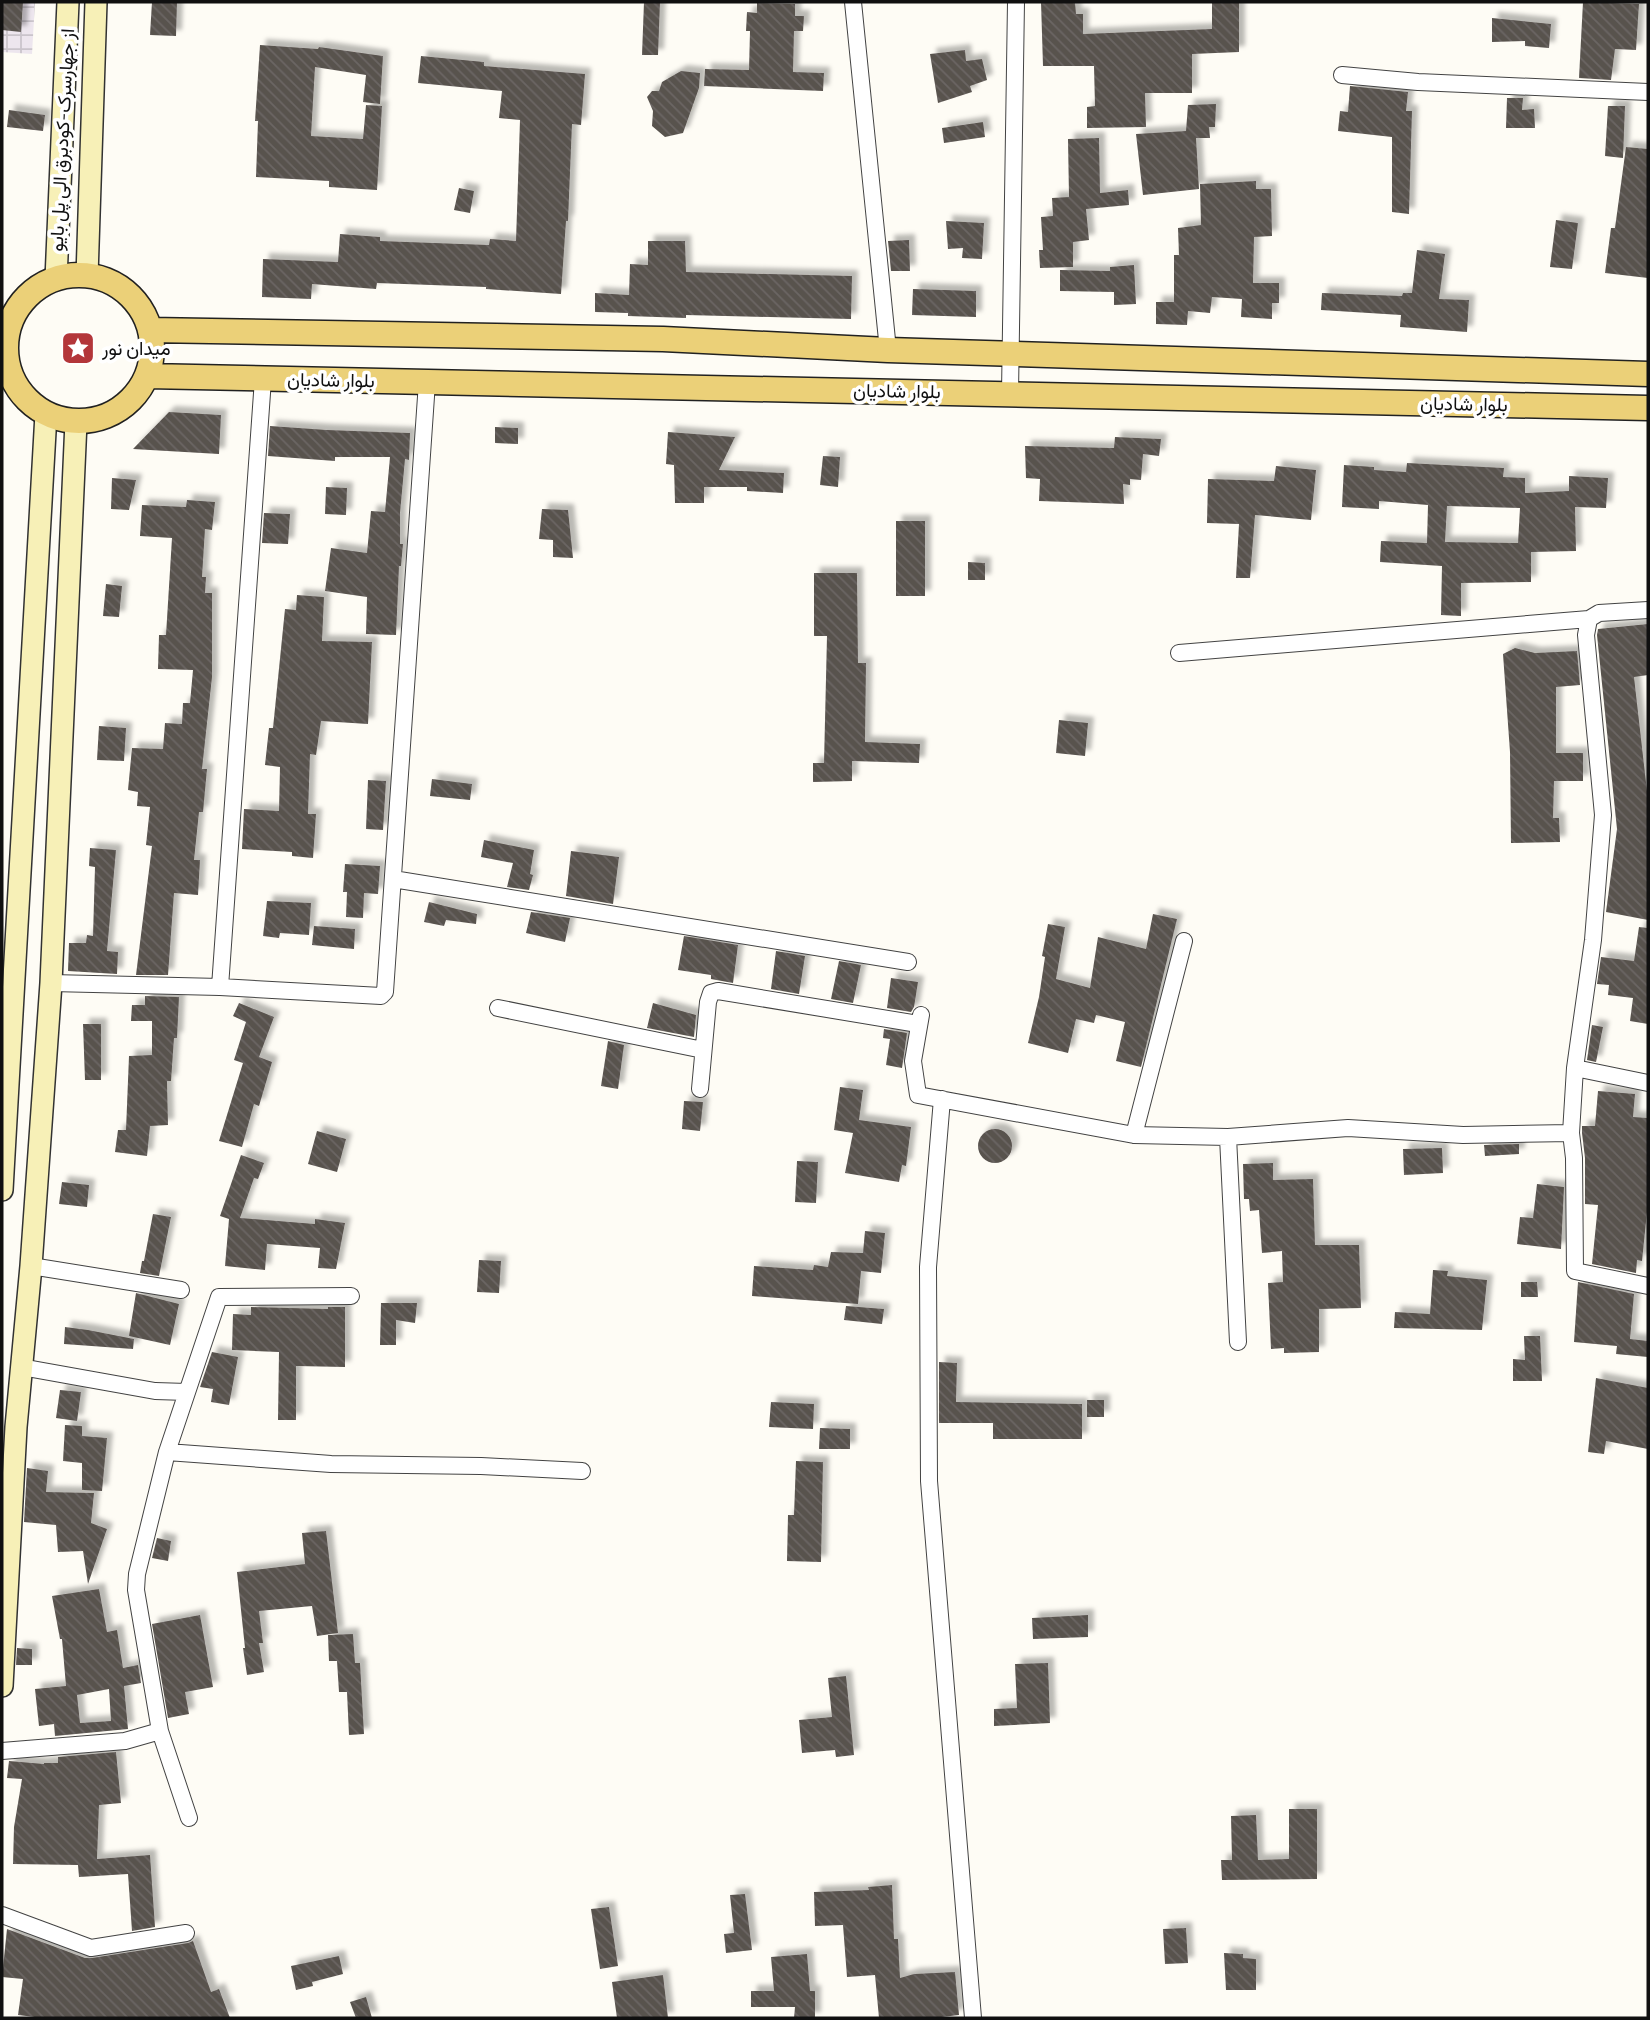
<svg xmlns="http://www.w3.org/2000/svg" width="1650" height="2020" font-family="Bitter,Vazirmatn,serif">
	<defs>
		<pattern id="industrial-grid" width="8" height="8" patternUnits="userSpaceOnUse" patternTransform="scale(1.75)"><rect width="8" height="8" fill="#ede6ee"/><path d="M0 4h8M4 0v8" fill="none" stroke="#cac4cb"/></pattern>
		<pattern id="building-back-hatch" width="6" height="6" patternUnits="userSpaceOnUse" patternTransform="scale(1.75)"><rect width="6" height="6" fill="#58524e"/><path d="M-1 5l2 2M0 0l6 6M5-1l2 2" fill="none" stroke="#6b6663"/></pattern>
		<filter id="shadow"><feDropShadow dx="6" dy="-6" stdDeviation="2" flood-color="#0004"/></filter>
	</defs>
	<rect width="100%" height="100%" fill="#fefcf5"/>
	<path fill="url(#industrial-grid)" d="M2 2H35L32 54 2 52Z"/>
	<path fill="url(#building-back-hatch)" fill-rule="evenodd" filter="url(#shadow)" d="M2 2H23L21 32 2 30Z
		M152 2H177L176 36 150 35Z
		M644 2H660L658 55H642Z
		M1041 2H1075L1076 14H1083V34L1212 29V2H1239V52L1192 54V93H1145L1146 127 1087 128V107L1095 106 1094 66H1043Z
		M1583 2 1639 4 1636 50 1615 49 1611 80 1579 78Z
		M757 3 795 4V16H804L803 31H794L793 72 824 73 823 91 704 86 705 69 749 70 750 31H746L747 12 757 13Z
		M1492 18 1551 24 1549 48 1525 46V41L1492 42Z
		M260 45 318 49 319 47 383 56 380 104 363 102 366 75 315 67 311 136 363 139 366 105 382 106 377 190 329 187V181L256 177 258 121H255Z
		M965 50 966 61 982 59 987 80 970 86 972 92 938 103 930 54Z
		M421 56 484 62V66L585 74 581 125 572 124 568 221H566L561 294 486 289V287L377 283 376 289 312 284 311 299 262 297 263 259 338 262 340 234 380 237V241L489 245 490 239 516 241 520 120 499 118 502 91 418 83Z
		M681 71 700 73 699 88 683 133 665 137 652 126 653 111 647 97 652 91H659L662 82Z
		M1350 86 1408 92 1406 111H1412L1409 214 1392 212V137L1338 131 1340 111 1348 112Z
		M1507 98H1523L1522 110 1534 109 1535 128H1506Z
		M1216 104 1215 127H1209L1210 138H1196L1199 189 1143 195 1136 134 1186 131 1188 105Z
		M1608 106H1625L1623 158 1605 156Z
		M9 110 45 115 43 131 7 127Z
		M983 122 985 137 944 143 942 128Z
		M1099 138 1100 193 1128 190 1129 205 1086 209 1089 240 1073 242V267L1040 268 1039 250H1043L1041 217 1053 216 1052 198 1069 197 1068 139Z
		M1626 147 1648 149V278L1605 273 1611 228H1615Z
		M1256 181V189H1271L1272 236 1254 237 1253 283H1279V303H1272V319L1241 317 1242 299 1212 297 1210 313 1188 311 1187 325 1156 324V302H1174V255H1179L1178 228 1201 225 1200 184Z
		M459 188 474 191 470 213 454 210Z
		M1556 220 1578 223 1572 269 1550 267Z
		M946 221 984 223 982 259 962 258 963 248 948 249Z
		M909 240 910 271H891L888 241Z
		M648 241H685L686 272 852 276 851 319 686 315V318L628 316V313L595 312V293L629 295 630 264 648 265Z
		M1417 250 1445 254 1439 299 1469 300 1467 332 1400 327 1401 315 1321 310 1322 293 1402 296 1403 293H1412Z
		M1134 265 1136 304 1114 305V292L1060 291V270L1110 271V267Z
		M913 289 976 291V317L912 315Z
		M169 412 221 415 219 454 133 449Z
		M270 426 327 430 410 433 409 460 405 459 400 513V544H403L401 566H399L396 635 366 634 367 597 325 591 331 548 367 553 371 511 385 512 390 457H335V461L268 456Z
		M495 427 518 428V444L495 443Z
		M668 432 735 437 719 470 784 473 783 493 747 491V487H704V503H675L674 465 666 464Z
		M1115 437 1161 439 1159 456 1143 454 1141 480 1130 479V485L1123 484 1124 504 1039 501 1040 479 1026 478 1025 446 1114 448Z
		M823 456 840 457 838 487 820 485Z
		M1407 463 1504 468 1503 477 1525 478V493L1569 491V476L1608 478 1606 508 1575 507 1576 551 1531 552V582L1461 583V616L1441 615 1442 566 1380 562 1381 541 1427 543 1428 505 1379 501V509L1342 507 1344 465 1374 467V470L1406 472ZM1447 506 1520 508 1518 543 1445 542Z
		M1276 466 1316 470 1311 520 1255 515 1250 578H1236L1239 524 1207 523 1208 479 1274 481Z
		M112 478 136 480 129 510 111 509Z
		M326 487 347 488 346 515 325 514Z
		M187 500 215 502 212 530 205 529 202 577H206L205 593H212V677L202 769H207L203 812H199L194 860H200L198 895 174 893 168 975H136L152 846 146 845 150 807 137 806 138 792 128 790 132 748 163 749 165 723 182 724 183 703H190L193 670 158 669 159 635H166L172 538 140 536 142 505 186 507Z
		M542 509 568 510 573 558 553 557V540L539 539Z
		M264 513 290 514 288 544 262 543Z
		M896 521H925V596H896Z
		M968 562 985 563V580H968Z
		M814 573H857L858 663H866L865 742 920 744 919 763 852 761V781L813 782V763H824L827 636H814Z
		M106 584 122 586 119 617 103 616Z
		M297 595 324 597 322 641 372 642 368 724 321 721 316 755 310 754 308 814H316L313 858 292 856V852L242 849 244 809 279 811 280 767 265 765 269 728H273L285 609 296 610Z
		M1648 624V675L1634 677 1648 800V920L1606 912 1617 829 1597 635 1598 629Z
		M1515 648 1535 653 1577 651 1580 685 1556 687V753H1583V781H1554L1553 818H1559L1560 842 1511 843 1510 752 1503 654Z
		M1059 720 1088 723 1085 756 1056 753Z
		M99 726 126 728 124 761 97 760Z
		M432 779 472 784 470 800 430 796Z
		M368 780 386 781 383 830 366 829Z
		M484 840 534 850 530 874 533 875 529 890 507 887 513 863 481 857Z
		M90 848 116 850 107 951 118 952 117 974 68 971 69 943H86L87 935 93 936 95 867 89 866Z
		M571 851 619 857 613 904 566 896Z
		M345 864 380 866 378 894 364 893 363 918 346 917 347 892H343Z
		M267 901 311 903 309 935 280 933 279 938 263 936Z
		M429 902 477 914 476 924 446 920 444 926 424 922Z
		M531 912 570 918 565 942 526 933Z
		M1153 914 1177 919 1141 1067 1116 1061 1125 1022 1096 1015 1094 1023 1076 1019 1068 1053 1028 1043 1039 997 1045 957 1042 956 1048 924 1065 927 1056 979 1090 988 1098 937 1146 949Z
		M314 926 355 929 354 949 312 945Z
		M1639 927 1648 928V1024L1630 1021 1633 998 1608 995 1609 985 1597 984 1601 957 1634 961Z
		M684 936 738 945 733 983 711 979V975L678 970Z
		M776 951 805 956 799 994 771 989Z
		M839 961 861 965 853 1003 831 999Z
		M891 978 918 982 914 1007 911 1012 887 1008Z
		M145 996 179 997 177 1038H174L171 1081H167L168 1125 150 1126 147 1156 115 1152 118 1130H126L129 1056 152 1055V1021H131L132 1005H145Z
		M239 1003 274 1017 259 1057 272 1062 259 1106 254 1104 242 1147 219 1141 243 1063 234 1060 246 1022 233 1016Z
		M653 1003 696 1015 694 1037 647 1028Z
		M83 1024H101V1080H85Z
		M1592 1025 1603 1027 1596 1062 1587 1060Z
		M884 1029 907 1033 902 1068 886 1065 890 1039 883 1038Z
		M608 1041 624 1045 618 1089 601 1086Z
		M840 1087 863 1090 859 1120 911 1127 906 1166 902 1165 899 1182 845 1173 853 1133 834 1130Z
		M1598 1091 1635 1094 1633 1117 1648 1118V1202L1642 1261 1637 1260 1636 1273 1592 1264 1598 1205 1585 1204V1158L1582 1133V1126H1595Z
		M684 1101 703 1102 700 1131 682 1129Z
		M978 1146a17 17 0 1 1 34 0a17 17 0 1 1-34 0Z
		M317 1131 346 1139 337 1172 308 1164Z
		M1519 1144V1154L1485 1156 1484 1145Z
		M1442 1148 1443 1173 1404 1175 1403 1149Z
		M241 1155 264 1163 258 1179 254 1178 240 1218 315 1224V1219L345 1223 336 1269 318 1268 320 1248 267 1244 265 1270 225 1266 229 1219 220 1216Z
		M797 1161 818 1162 816 1203 795 1202Z
		M1273 1163V1180L1313 1179 1315 1245H1359L1361 1308 1319 1309V1352L1284 1353V1348L1271 1349 1268 1283 1283 1282 1282 1251 1262 1253 1259 1210 1250 1211 1249 1199H1244L1243 1164Z
		M62 1182 89 1185 87 1207 59 1204Z
		M1537 1184 1564 1187 1561 1249 1517 1244 1520 1217 1533 1218Z
		M153 1214 171 1217 159 1276 140 1273 142 1261H144Z
		M865 1231 885 1233 881 1273 861 1271 858 1304 752 1296 754 1266 813 1270 814 1265 828 1267 831 1252 863 1253Z
		M479 1260 501 1261 499 1293 477 1292Z
		M1433 1270 1448 1271 1447 1276 1487 1280 1482 1330 1394 1328 1395 1312 1430 1314Z
		M1521 1282H1537L1538 1297H1521Z
		M1578 1282 1634 1294 1630 1339 1648 1341V1357L1616 1354 1617 1346 1574 1342Z
		M136 1293 179 1304 170 1345 129 1336Z
		M381 1303H417L415 1323 396 1320V1345H380Z
		M846 1306 884 1309 882 1324 844 1320Z
		M251 1307 328 1309V1307H345V1367L296 1366V1420H278L279 1352 232 1350 233 1314 251 1315Z
		M65 1327 88 1330 134 1339 133 1349 64 1344Z
		M1524 1336H1540L1542 1381H1513V1359L1525 1360Z
		M212 1352 238 1357 229 1405 211 1402 213 1389 200 1387Z
		M939 1362 957 1363 956 1402 1082 1404V1439H993V1423H939Z
		M1596 1378 1648 1388V1449L1606 1441 1604 1454 1588 1452Z
		M60 1390 81 1392 77 1421 56 1418Z
		M1087 1400H1104V1417H1087Z
		M771 1402 814 1404 813 1429 769 1427Z
		M65 1425 82 1426V1436L107 1438 102 1491 82 1490V1463L63 1461Z
		M820 1428 850 1429V1449H819Z
		M796 1461 823 1462 821 1562 787 1561 788 1515H794Z
		M27 1468 48 1471 46 1492 94 1493 91 1523 107 1529 88 1584 83 1551 58 1552 56 1525 24 1522Z
		M326 1531 338 1633 317 1636 312 1606 259 1611 263 1643H259L264 1672 247 1675 243 1648H245L237 1572 305 1564 302 1533Z
		M157 1538 171 1541 168 1561 152 1558Z
		M99 1589 107 1632 117 1630 123 1668 138 1665 141 1683 124 1686 128 1729 55 1736 54 1724 39 1726 35 1689 66 1686 62 1639H60L52 1596ZM109 1689 111 1721 80 1723 77 1695Z
		M200 1615 213 1687 185 1692 189 1714 168 1718 152 1624Z
		M1088 1615V1637L1033 1639 1032 1618Z
		M353 1634 355 1663H360L364 1734 349 1735 347 1692H339L337 1661H329L328 1635Z
		M17 1648 32 1649V1665H16Z
		M1048 1663 1050 1723 994 1726V1709L1017 1708 1015 1664Z
		M846 1676 854 1755 836 1757 835 1750 802 1753 799 1720 832 1717 828 1678Z
		M116 1752 121 1803 99 1805 97 1859 150 1855 155 1927 132 1931 128 1874 79 1877 78 1865 13 1864 14 1827 22 1779 7 1778 9 1761 44 1764V1763H58V1757Z
		M1289 1809H1317V1879L1222 1880 1221 1860H1232L1231 1816 1256 1815 1258 1860 1289 1859Z
		M892 1885 894 1939H898L900 1978 914 1974 955 1972 959 2015 933 2018H879L875 1975 847 1977 843 1925 815 1926 814 1892 869 1890 868 1887Z
		M745 1894 752 1950 726 1953 724 1934 734 1933 730 1895Z
		M609 1907 618 1966 600 1969 591 1909Z
		M1186 1928 1188 1963 1165 1964 1163 1929Z
		M7 1929 85 1958H92L188 1943 193 1941 211 1992 219 1989 230 2018H43L18 2015 23 1979 2 1977Z
		M1224 1953 1243 1954V1958L1256 1959V1990H1226Z
		M807 1954 810 1991H815V2018H794L795 2007H751V1991H774L771 1957Z
		M339 1956 343 1974 312 1982 313 1986 296 1990 291 1966Z
		M663 1975 668 2018H617L612 1982Z
		M366 1997 372 2018H356L350 2002Z"/>
	<g fill="none" stroke-linecap="round" stroke-linejoin="round">
		<g stroke="#434343" stroke-width="18">
			<path id="street" d="M853 2 888 350
				M1342 75 1418 82 1648 92
				M1010 393 1016 2
				M1648 610 1599 613 1589 619 1586 635 1603 815 1593 940 1575 1068 1571 1133 1574 1158 1575 1271 1648 1286
				M1179 653 1589 619
				M393 879 908 962
				M51 983 220 987 381 996 385 992 427 382
				M220 987 263 379
				M498 1008 703 1050
				M921 1015 913 1061 918 1095 1134 1135 1228 1137 1348 1128 1463 1135 1571 1133
				M1575 1068 1648 1083
				M700 1089 708 1002 711 993 718 991 918 1024
				M942 1099 928 1267 929 1481 973 2018
				M1134 1135 1184 941
				M1228 1137 1238 1342
				M31 1266 181 1290
				M21 1367 155 1391 187 1392
				M167 1452 331 1464 481 1466 582 1471
				M2 1751 125 1741 160 1731
				M189 1818 160 1731 136 1590 137 1574 167 1452 219 1297 351 1296
				M2 1915 91 1948 186 1933"/>
		</g>
		<g stroke="#323232" stroke-width="24">
			<path id="secondary" d="M87 276 96 2
				M56 279 68 2
				M2 1190 46 414
				M2 1686 16 1427 31 1266 51 983 76 422"/>
		</g>
		<g stroke="#212121" stroke-width="27">
			<path id="primary" d="M6 348a73 73 0 1 1 146 0a73 73 0 1 1-146 0Z
				M150 330 663 339 888 350 1648 374
				M147 376 1648 408"/>
		</g>
		<use href="#street" stroke="#fff" stroke-width="16"/>
		<use href="#secondary" stroke="#f7f0b7" stroke-width="21"/>
		<use href="#primary" stroke="#ebd078" stroke-width="24"/>
	</g>
	<defs>
		<g id="sight-square" transform="scale(1.75)"><rect x="-9" y="-9" width="18" height="18" rx="4" fill="#b3363a" stroke="#fff"/><path d="M0-6L1.8-2.2L6-1.7L2.9 1.2L3.7 5.4L0 3.3L-3.7 5.4L-2.9 1.2L-6-1.7L-1.8-2.2Z" fill="#fff"/></g>
	</defs>
	<g fill-rule="evenodd">
		<use href="#sight-square" x="78" y="348"/>
	</g>
	<g text-anchor="middle" dominant-baseline="central" stroke-width="7" stroke-linejoin="round" paint-order="stroke">
		<g font-size="19" fill="#101010" stroke="#fff">
			<text transform="translate(62 140) rotate(-87)">از جهارسرک-کودبرق الی پل بایو</text>
			<text transform="translate(331 380) rotate(1)">بلوار شادیان</text>
			<text transform="translate(897 391) rotate(1)">بلوار شادیان</text>
			<text transform="translate(1464 404) rotate(1)">بلوار شادیان</text>
		</g>
		<g font-size="19" fill="#101010" stroke="#fff" text-anchor="start">
			<text x="102" y="348">میدان نور</text>
		</g>
	</g>
	<rect width="1650" height="2020" fill="none" stroke="#101010" stroke-width="7"/>
</svg>
